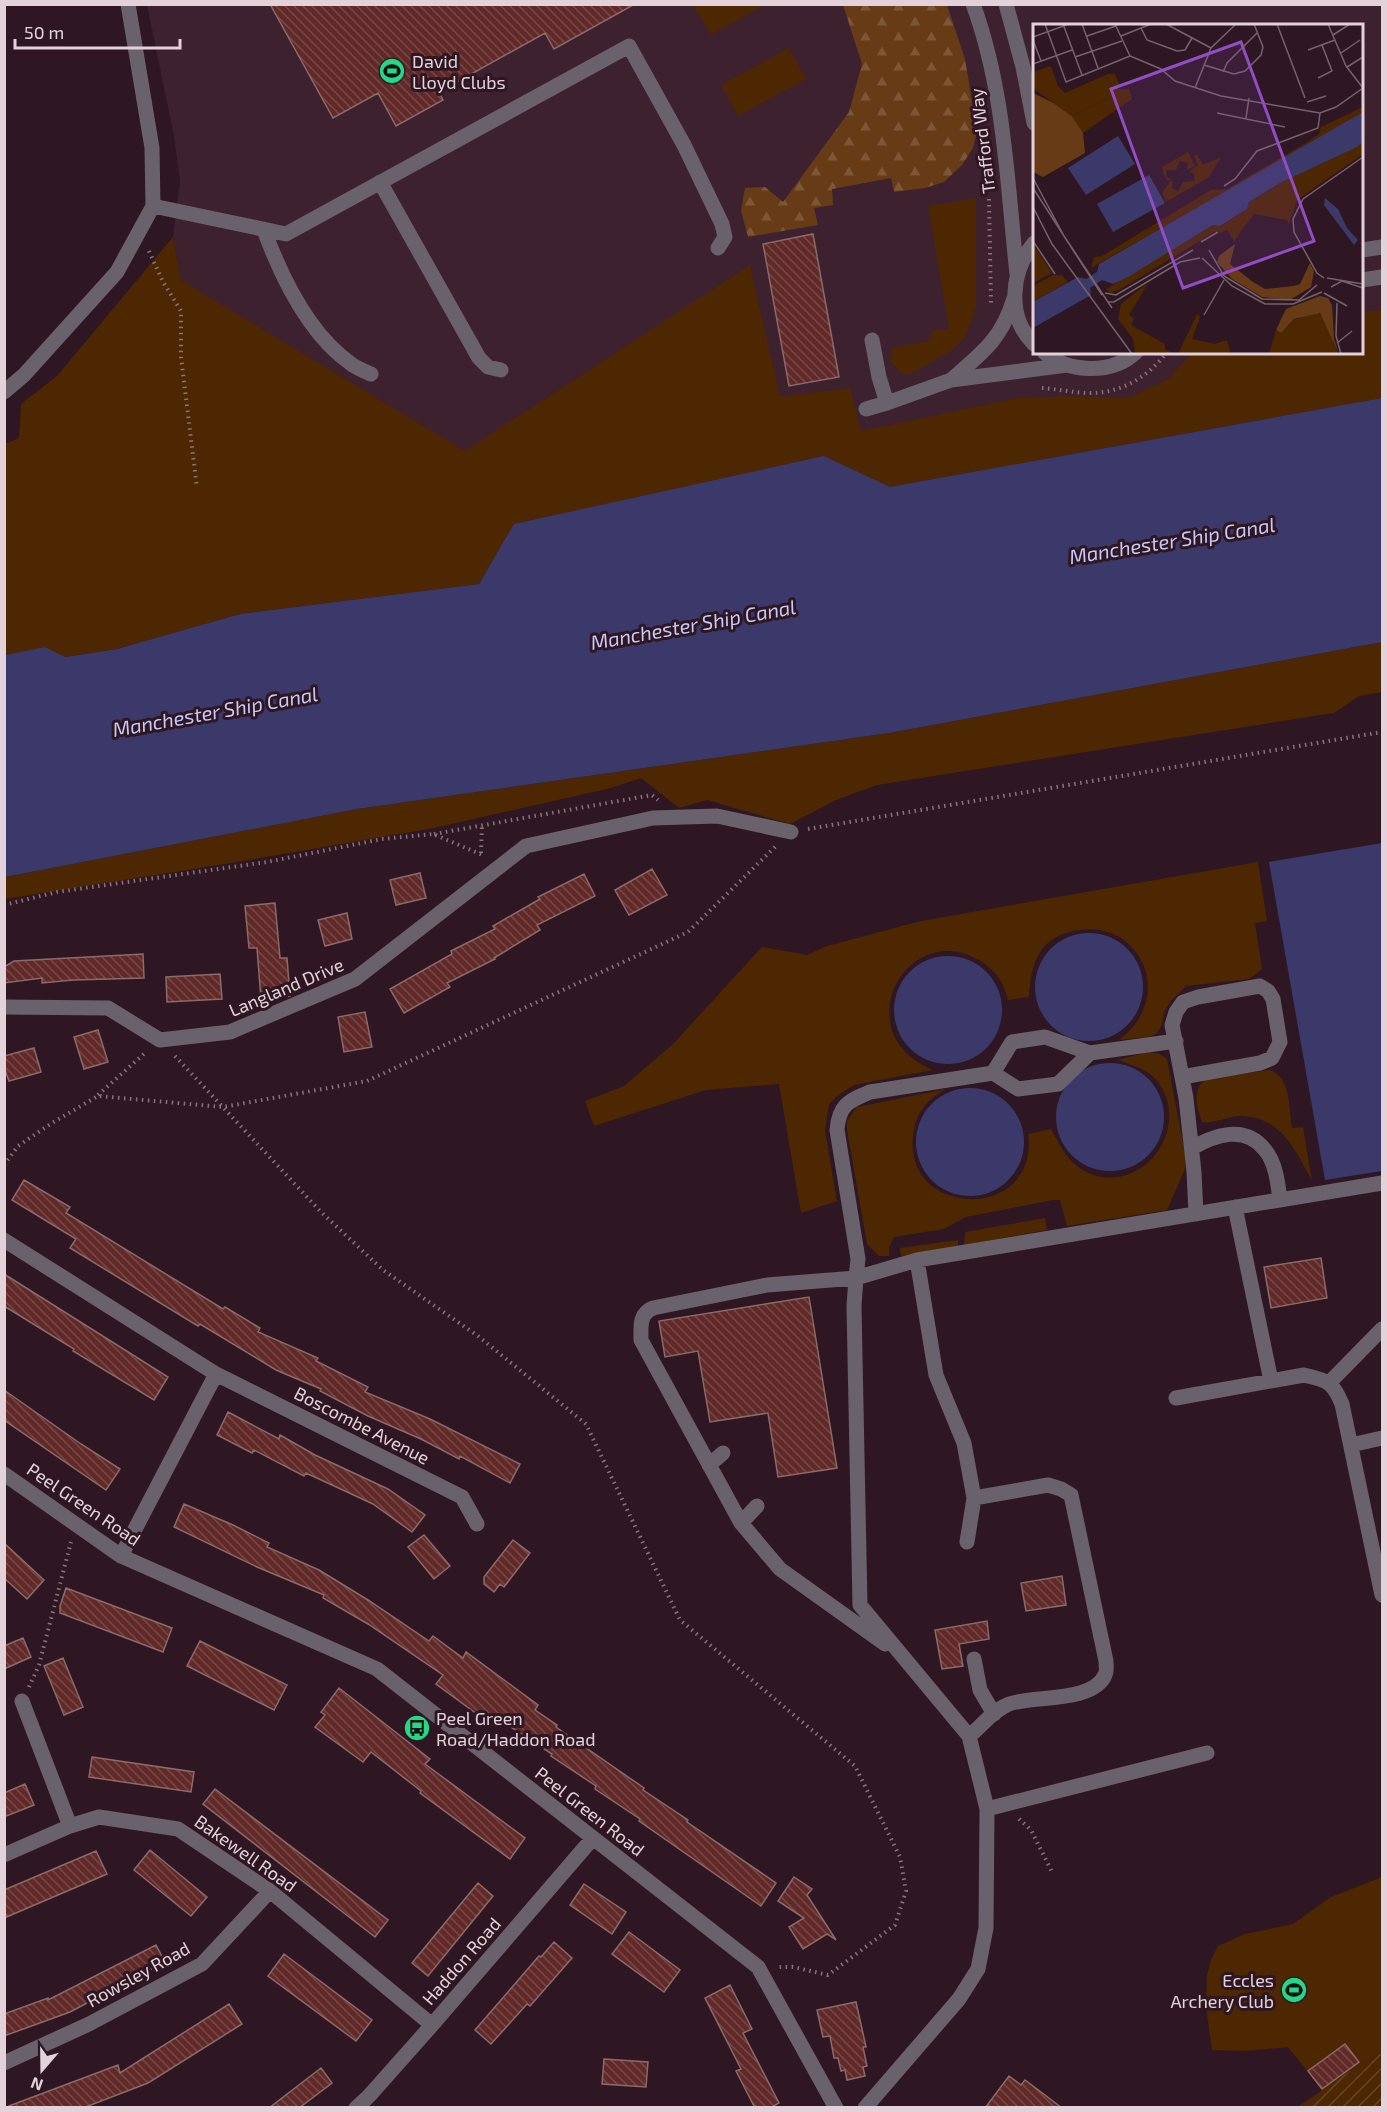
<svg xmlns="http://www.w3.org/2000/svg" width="1387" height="2112" font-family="'Exo 2',sans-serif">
	<defs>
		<pattern id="forest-firs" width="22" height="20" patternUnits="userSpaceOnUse" patternTransform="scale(1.5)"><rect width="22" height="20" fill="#673b16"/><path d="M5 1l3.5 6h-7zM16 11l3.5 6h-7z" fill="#7d5637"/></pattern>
		<pattern id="garden-furrows" width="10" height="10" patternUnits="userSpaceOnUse" patternTransform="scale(1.5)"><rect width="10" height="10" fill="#4d2602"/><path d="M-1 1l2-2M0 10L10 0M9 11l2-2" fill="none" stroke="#664526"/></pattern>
		<pattern id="building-back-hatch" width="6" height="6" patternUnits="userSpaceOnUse" patternTransform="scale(1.5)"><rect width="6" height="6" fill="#612a28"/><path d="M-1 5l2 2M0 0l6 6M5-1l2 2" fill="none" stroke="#784847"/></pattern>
	</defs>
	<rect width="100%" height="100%" fill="#2e1722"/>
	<path fill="#3d212e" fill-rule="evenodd" d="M147 5H1382V398L240 614 173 237 180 181 174 136ZM1034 26H1362V352H1034Z"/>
	<path fill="#4d2602" d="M693 5H764L711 35Z
		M789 48 806 79 738 116 721 85Z
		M976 198V308L965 337 951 351 911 374H902L890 361 892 348 929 341 933 330 949 329 928 206Z
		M173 237 181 280 465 451 750 265 780 396 850 388 861 431 1017 398 1074 396 1128 398 1168 379 1192 353 1362 352V312L1382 310V398L889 487 824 456 514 524 479 584 240 614 117 649 64 657 45 647 5 655V444L19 438 21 404 57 376Z
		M1382 642V692L1359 696 1334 713 877 785 836 800 790 824 707 800 679 808 641 778 611 788 434 828 237 862 5 899V877L357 809 889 733Z
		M1258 862 1267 921 1255 923 1262 969 1249 979 1186 986 1170 1002 1164 1013 1162 1025 1157 1033 1150 1037 1119 1040C1178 996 1139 913 1069 932 1037 941 1031 966 1029 997L1008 1000C1004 982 995 970 979 960 907 918 844 1033 933 1070L854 1085 837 1096 829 1104 825 1131 837 1201 801 1213 779 1084 706 1090 594 1126 585 1101 624 1086 673 1044 762 947 807 955 827 946 921 921Z
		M1148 1052 1160 1054 1167 1059 1185 1154V1169L1167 1210 1067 1226 1060 1200H1053L966 1217 944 1229 894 1237 889 1247V1256H879L867 1244 847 1130V1121L857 1107 946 1089C926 1101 916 1112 913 1136 904 1220 1040 1221 1028 1134L1051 1129C1059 1143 1064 1156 1077 1166 1130 1206 1196 1135 1158 1082 1148 1068 1132 1066 1118 1060Z
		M1269 1070C1291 1075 1289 1109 1292 1128L1303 1127 1312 1181C1296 1150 1279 1115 1239 1116 1227 1117 1213 1124 1202 1122 1196 1105 1192 1093 1205 1079Z
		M1045 1218 1047 1230 964 1245 965 1232Z
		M958 1240V1246L901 1256 900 1248Z
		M1382 1877V2053L1363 2062 1323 2091 1288 2047 1244 2051 1212 2050 1206 2006 1207 1975 1211 1960 1218 1946 1245 1934 1293 1924 1331 1897Z"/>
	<path fill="url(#forest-firs)" d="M843 5H947L965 59 977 131 973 148 962 165 944 182 925 188 894 192 891 178 832 189 833 205 814 208 818 225 748 237 741 211 745 188 765 187 783 202 849 112 862 64Z"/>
	<path fill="url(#garden-furrows)" d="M1382 2053V2107H1298L1363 2062Z"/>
	<path fill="#3b3969" d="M1382 398V642L889 733 357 809 5 877V655L45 647 65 657 117 649 240 614 479 584 514 524 824 456 890 487Z
		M1382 843V1171L1325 1180 1269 862Z
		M1035 987a54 54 0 1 1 108 0a54 54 0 1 1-108 0Z
		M894 1010a54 54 0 1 1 108 0a54 54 0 1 1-108 0Z
		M1056 1117a54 54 0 1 1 108 0a54 54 0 1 1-108 0Z
		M916 1142a54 54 0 1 1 108 0a54 54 0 1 1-108 0Z"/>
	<path fill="url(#building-back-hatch)" stroke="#8b6b69" stroke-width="1.5" d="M270 4H635L554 49 545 33 439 92 443 100 396 126 378 93 333 118Z
		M813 234 839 377 789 386 763 244Z
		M652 869 667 895 629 915 615 890Z
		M420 873 426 898 396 905 390 880Z
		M584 874 595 896 537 925 540 930 494 958 495 959 447 983 450 987 404 1013 390 989 452 954 451 951 495 929 493 926 540 899 538 897Z
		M275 903 280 958H287L290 996 261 1000 257 948H249L245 906Z
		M347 913 352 939 325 946 318 920Z
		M143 954 144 978 73 980 42 983V978L4 983V967L14 961Z
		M220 974 222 999 167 1002 166 977Z
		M365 1012 372 1047 344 1052 338 1017Z
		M98 1030 108 1062 84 1069 74 1037Z
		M34 1048 41 1072 9 1081 4 1067V1056Z
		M24 1180 70 1207 66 1213 223 1309 225 1307 260 1328 258 1332 318 1358 316 1361 368 1387 365 1392 430 1419 520 1464 510 1483 460 1456 459 1459 421 1439 368 1416 320 1391 321 1389 276 1370 200 1324 198 1326 70 1248 76 1239 12 1200Z
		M1321 1258 1327 1298 1271 1308 1264 1267Z
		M4 1274 168 1377 154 1400 73 1351 74 1349 4 1306Z
		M809 1297 837 1468 778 1477 768 1413 710 1422 698 1351 665 1357 659 1321Z
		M4 1390 81 1444 120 1469 106 1490 4 1420Z
		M228 1412 279 1439 280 1435 315 1455 388 1489 425 1515 412 1532 373 1504 306 1473 304 1476 254 1450 252 1453 217 1435Z
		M184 1504 233 1525 269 1543 267 1547 319 1570 368 1600 429 1641 433 1636 463 1658 466 1652 538 1705 535 1710 557 1725 556 1727 644 1788 643 1790 688 1820 687 1822 776 1883 761 1906 639 1821 640 1819 595 1789 596 1786 551 1756 552 1754 497 1718 492 1725 436 1684 443 1675 368 1624 323 1598 324 1595 257 1567 174 1527Z
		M424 1535 450 1566 434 1579 408 1547Z
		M513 1540 530 1553 504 1587 500 1584 494 1592 484 1584V1577Z
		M4 1543 44 1580 27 1599 4 1578Z
		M1062 1576 1066 1605 1026 1611 1021 1583Z
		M66 1588 172 1628 163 1652 60 1613V1606Z
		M987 1621 989 1639 959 1644 963 1666 942 1669 935 1630Z
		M23 1638 31 1657 4 1669V1646Z
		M200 1641 287 1685 274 1710 187 1666Z
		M63 1658 83 1707 64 1715 44 1666Z
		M339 1688 430 1759 425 1764 525 1838 510 1859 420 1793 421 1791 371 1752 363 1762 315 1727 325 1715 321 1712Z
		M92 1757 194 1772 191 1792 89 1777Z
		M25 1784 34 1805 4 1817V1793Z
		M215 1789 388 1920 375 1937 203 1804Z
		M150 1850 207 1897 191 1916 134 1870Z
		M96 1851 107 1874 4 1918V1890Z
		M794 1877 812 1889 807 1895 836 1940 827 1934 803 1949 789 1927 804 1918 778 1901Z
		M478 1883 493 1896 428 1976 412 1963Z
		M584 1884 626 1912 612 1934 570 1905Z
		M629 1932 680 1970 664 1992 612 1954Z
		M554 1942 572 1958 530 2006 527 2004 491 2044 475 2030 539 1956 541 1957Z
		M156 1945 165 1962 70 2012 4 2036V2014L48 1998V2000Z
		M284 1954 372 2020 356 2041 268 1976Z
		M730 1985 752 2029 743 2033 779 2103 770 2108H755L736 2071 741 2069 705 1998Z
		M856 2002 866 2047H863L867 2066 863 2067 865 2076 847 2080 845 2070 841 2071 838 2058H834L830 2036 823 2037 817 2010Z
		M229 2004 242 2024 148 2083 83 2108H10L9 2106 118 2065 120 2073Z
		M1345 2044 1359 2062 1322 2089 1308 2071Z
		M604 2059 648 2062 646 2087 602 2084Z
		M321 2068 332 2083 299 2108H269Z
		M1009 2076 1021 2085 1025 2080 1062 2108H985Z"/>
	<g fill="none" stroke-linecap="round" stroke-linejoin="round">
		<path stroke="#88747d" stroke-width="4" stroke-dasharray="1.5 4.5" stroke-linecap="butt" d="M989 199 991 303
			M149 251 162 280 181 311V357L197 488
			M1042 388C1058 389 1074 393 1090 393 1122 393 1148 377 1167 352
			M808 829 1382 732
			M434 834 652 795 658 800
			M481 853 482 825
			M4 905 57 892 267 862 382 839 433 834 485 856
			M175 1056 321 1212 383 1270 478 1336 586 1424 680 1620 855 1766 900 1857 906 1891 895 1925 828 1975 793 1967H777
			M98 1095 146 1052
			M4 1165 18 1146 52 1123 98 1096 223 1107 367 1081 688 932 776 846
			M29 1687 39 1665 71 1542
			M1019 1819 1031 1830 1052 1872"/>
		<path stroke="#69616b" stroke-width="15" d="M973 4C1005 91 1007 184 1017 274
			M1006 4 1023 67 1034 123
			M380 182 479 358 488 367 501 370
			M153 206 286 234 629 46 684 145 722 224 725 237 718 248
			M264 230C281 276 309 334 350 363 356 368 364 371 371 374
			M1034 243C1011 271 1006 317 1034 344
			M1362 250 1382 247
			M1362 280 1382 277
			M872 340 879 377 887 403
			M1044 352C1068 373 1112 375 1136 352
			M951 380C982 353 1002 339 1014 298
			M4 392 24 375 117 272 153 206 152 148 128 4
			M866 409 887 403 951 380 1067 365
			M4 1007 108 1008 160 1040 230 1032 355 979 526 846 653 818 717 816 791 832
			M993 1073 1012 1042 1045 1037 1090 1053 1176 1041
			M1182 1077 1260 1063 1272 1058 1280 1042 1273 999 1268 991 1260 986 1198 997 1183 1002 1176 1012 1172 1025 1186 1098 1194 1172 1196 1214
			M1192 1148C1215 1135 1245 1124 1265 1150 1276 1163 1278 1184 1280 1200
			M1235 1207 1271 1381
			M4 1240 216 1374 462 1497 477 1524
			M917 1260 936 1375 964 1443 974 1498 967 1542
			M1329 1383 1382 1329
			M1176 1398 1304 1375C1327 1381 1332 1380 1342 1404L1382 1595
			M1351 1445 1382 1438
			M709 1465 723 1453
			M4 1474 121 1556 377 1669 758 1967 836 2108
			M741 1523 757 1506
			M121 1556 216 1374
			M885 1644 780 1569 741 1523 641 1340C641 1326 639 1314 653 1308L767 1285 856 1278 858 1259 837 1130C839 1105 848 1101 870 1092L993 1073 1018 1089 1058 1084 1090 1053
			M974 1659 980 1690 994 1714
			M22 1701 70 1826
			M969 1736C982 1726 993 1710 1009 1704 1033 1695 1093 1703 1105 1675 1107 1672 1106 1665 1106 1661L1071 1495 1061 1489 1048 1485 974 1498
			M987 1809 1207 1753
			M4 1855 70 1826 99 1817 178 1829 270 1891 432 2025
			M4 2063 89 2024 202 1964 270 1891
			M356 2108 369 2096 432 2025 593 1838
			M865 2108 959 1999 978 1969 986 1928 987 1809 969 1736 860 1605 854 1306 856 1278 917 1260 1382 1183"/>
	</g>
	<defs>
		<g id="stadium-disc" transform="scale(1.35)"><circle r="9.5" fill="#23d886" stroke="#2e1722"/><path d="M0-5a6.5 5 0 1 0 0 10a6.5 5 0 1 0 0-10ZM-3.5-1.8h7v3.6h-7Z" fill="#111"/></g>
		<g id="bus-disc" transform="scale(1.35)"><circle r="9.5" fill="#23d886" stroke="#2e1722"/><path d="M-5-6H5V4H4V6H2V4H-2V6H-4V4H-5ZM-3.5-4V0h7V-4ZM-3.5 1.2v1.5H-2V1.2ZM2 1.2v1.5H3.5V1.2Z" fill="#111"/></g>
	</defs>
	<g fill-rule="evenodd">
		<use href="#stadium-disc" x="392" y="71"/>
		<use href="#bus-disc" x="417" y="1728"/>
		<use href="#stadium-disc" x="1294" y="1990"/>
	</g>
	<g text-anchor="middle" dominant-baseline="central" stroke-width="6" stroke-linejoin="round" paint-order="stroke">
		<g font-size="18" fill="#e3d2d9" stroke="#2e1722" text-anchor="start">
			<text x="412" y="61">David<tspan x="412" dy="21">Lloyd Clubs</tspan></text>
			<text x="436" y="1718">Peel Green<tspan x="436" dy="21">Road/Haddon Road</tspan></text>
			<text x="1274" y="1980" text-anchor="end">Eccles<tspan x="1274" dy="21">Archery Club</tspan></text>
		</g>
		<g font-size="18" fill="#e3d2d9" stroke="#2e1722">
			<text transform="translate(982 141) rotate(-97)">Trafford Way</text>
			<text transform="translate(286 987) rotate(-23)">Langland Drive</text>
			<text transform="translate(362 1425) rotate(27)">Boscombe Avenue</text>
			<text transform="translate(84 1504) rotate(34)">Peel Green Road</text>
			<text transform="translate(590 1811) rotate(38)">Peel Green Road</text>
			<text transform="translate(246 1853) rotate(35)">Bakewell Road</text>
			<text transform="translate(461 1961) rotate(-49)">Haddon Road</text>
			<text transform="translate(138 1974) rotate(-29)">Rowsley Road</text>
		</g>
		<g font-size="20" font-style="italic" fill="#c8c9f8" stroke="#2e1722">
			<text transform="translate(1172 540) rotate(-9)">Manchester Ship Canal</text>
			<text transform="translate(693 624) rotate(-10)">Manchester Ship Canal</text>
			<text transform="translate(215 711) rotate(-10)">Manchester Ship Canal</text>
		</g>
	</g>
	<g transform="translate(1033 24)">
		<rect width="330" height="330" fill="#2e1722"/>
		<path d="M84 65H96L99 75 50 109 38 92 75 75ZM330 83V88L286 115 58 244 61 233 69 232 178 166 194 165 271 120 286 110 288 103ZM330 118V130L264 176 256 200 254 196 221 190 201 217 194 206 187 209 185 206 86 266 77 269 73 265 180 201 188 202 214 185 216 178 247 159ZM155 128 162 142 154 146 155 139 147 137 143 146H133V153L139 155 134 157 130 148 129 143ZM164 130 170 141 188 133 176 153 133 178 129 169 137 158 140 157 139 164 145 167 150 158 162 157 161 150 156 148 165 141 161 132ZM0 220 19 249 0 259ZM20 251H29L35 258 0 278V262ZM115 259 96 291 101 294 98 301 132 320V325L140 330H102L100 315 85 295 88 280ZM284 288 291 293 305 330H236L243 306 248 309 261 296ZM164 290 167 293 159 315 182 320 194 316 198 330H145Z" fill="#4d2602"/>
		<path d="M0 69 35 86 50 109 52 129 10 153 0 148ZM202 220 197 240 220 258 232 265 261 262 267 260 277 239 281 247 278 263 257 276 229 273 199 255 184 238 186 232ZM287 272 295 274 299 281 301 315 306 330 287 289 261 295 248 309 243 306 253 285Z" fill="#673b16"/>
		<path d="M18 42 25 62 32 69 75 50H82L87 62 75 75 38 92 0 64V48Z" fill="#4d2602"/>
		<path d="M330 88V118L324 123 247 159 216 178 214 185 187 202 180 201 95 253 80 260 69 256 57 264 58 271 0 304V278L45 253 53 255 64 248 66 240ZM85 112 102 140 53 171 35 144ZM116 151 132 179 80 208 64 180ZM292 174 305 185 314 204 325 216 321 221 291 181Z" fill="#3b3969"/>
		<path fill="none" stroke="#76626b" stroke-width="1.5" d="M12 0 33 58 97 32M30 0 49 51M49 0 65 44M82 0 97 32 128 45 142 57 188 72 287 89 303 83 330 64M133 0 178 24M244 0 272 74M295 0 313 42 330 64M108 4 114 16 144 27 152 26 159 14M300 11 317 0M54 12 83 2M88 12 118 0M0 13 36 0M0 16 8 37M275 26 302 16M308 29 327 16M42 33 89 17M0 40 39 26M171 41 201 50 212 47 228 31 230 23 221 0M314 43 330 33M190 48 194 39 224 9M285 54 299 47 289 21M162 64 178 24 203 0M274 78 293 72M184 89 252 103M213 94 216 74M0 154 31 212 79 284M191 162 202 155 224 127 285 104 287 89M0 164 69 271M0 183 19 220 99 330M0 217 22 250M168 218 185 208M176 226 191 252 229 275 266 276 284 261M169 234 199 262 232 280H260L289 268M291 254 284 249 261 208 260 195 270 175 330 133M294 254 330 260M298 263 309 257 330 264M72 269 83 271 160 226M291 269 314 282M74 278H81L147 238 167 234M304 279 303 312 308 330M171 291 191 256M304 319 319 307"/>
		<path fill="#904dc4" fill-opacity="0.15" stroke="#904dc4" stroke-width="3" d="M208 18 281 217 150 264 78 65Z"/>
		<rect width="330" height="330" fill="none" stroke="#e3d2d9" stroke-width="3"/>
	</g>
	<rect width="1387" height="2112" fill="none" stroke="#e3d2d9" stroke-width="12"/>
	<g transform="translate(42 2070) rotate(200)" stroke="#2e1722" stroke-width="4.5" paint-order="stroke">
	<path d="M0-4.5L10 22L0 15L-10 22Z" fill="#e3d2d9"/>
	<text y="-9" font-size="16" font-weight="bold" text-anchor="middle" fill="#e3d2d9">N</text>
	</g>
	<path d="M15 39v9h165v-9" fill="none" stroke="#e3d2d9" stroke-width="3"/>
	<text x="24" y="39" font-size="18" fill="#e3d2d9" stroke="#2e1722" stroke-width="4.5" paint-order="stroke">50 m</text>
</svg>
